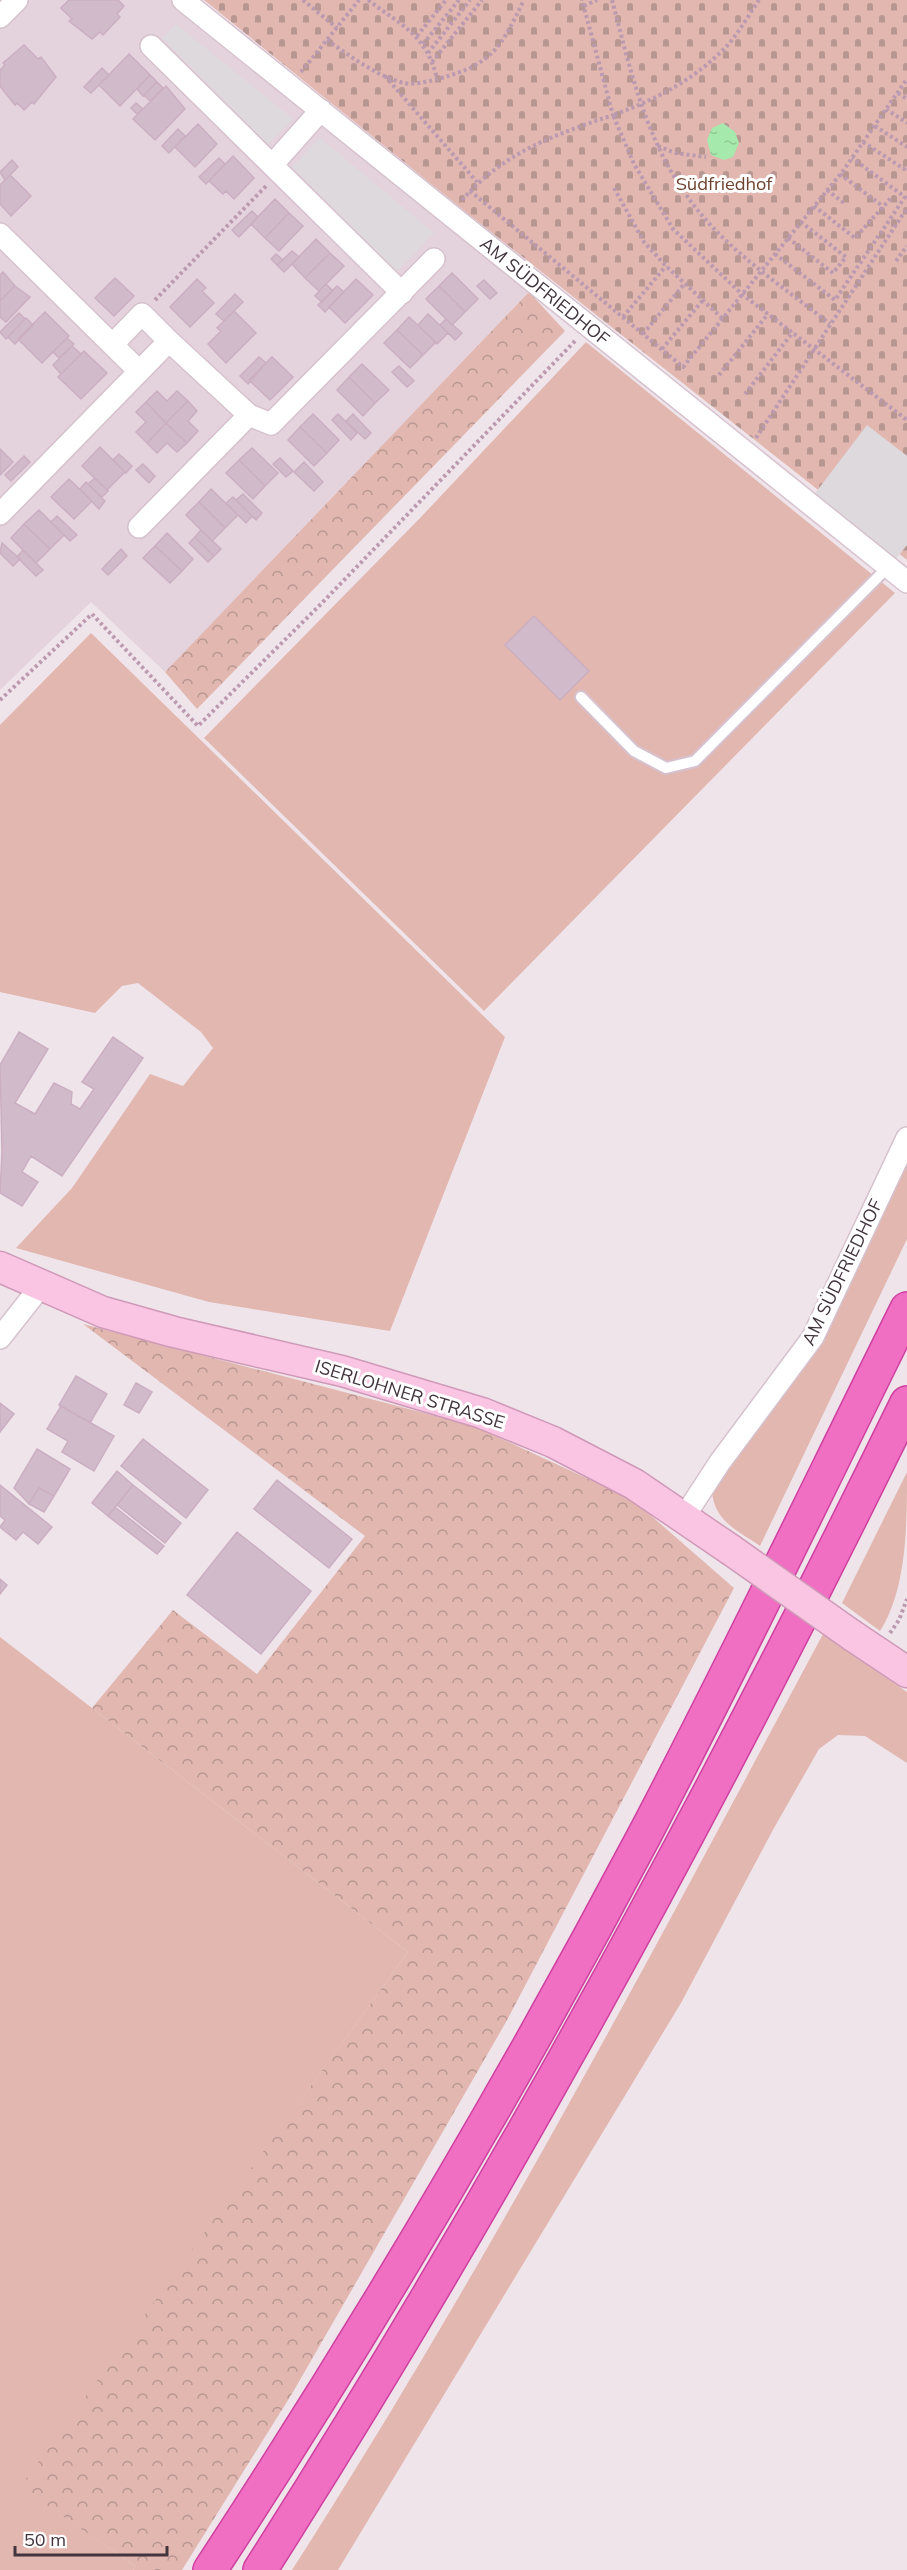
<svg xmlns="http://www.w3.org/2000/svg" width="907" height="2570" font-family="Mulish,sans-serif">
	<defs>
		<pattern id="forest-crowns" width="20" height="18" patternUnits="userSpaceOnUse" patternTransform="scale(1.5)"><rect width="20" height="18" fill="#e1b7b0"/><path d="M2 6a3 3 0 1 1 6 0M12 15a3 3 0 1 1 6 0" fill="none" stroke="#b89691"/></pattern>
		<pattern id="cemetery-stones" width="16" height="16" patternUnits="userSpaceOnUse" patternTransform="scale(1.5)"><rect width="16" height="16" fill="#e1b7b0"/><path d="M2 7V4a2 2 0 0 1 4 0v3zM10 15v-3a2 2 0 0 1 4 0v3z" fill="#b89691"/></pattern>
		<pattern id="water-ripples" width="26" height="14" patternUnits="userSpaceOnUse" patternTransform="scale(1.5)"><rect width="26" height="14" fill="#a5e9ac"/><path d="M2 4q2-2 4 0t4 0M15 11q2-2 4 0t4 0" fill="none" stroke="#8fc895"/></pattern>
	</defs>
	<rect width="100%" height="100%" fill="#f0e4eb"/>
	<path fill="#e4d3dd" d="M0 0H175L529 292 165 672 91 602 0 690Z"/>
	<path fill="#e1b7b0" fill-rule="evenodd" d="M586 342 895 593 484 1011 204 738 421 517ZM534 617 560 700 505 645Z
		M91 633 505 1037 390 1331 209 1302 16 1248 72 1188 150 1074 183 1086 213 1048 201 1032 138 983 122 986 95 1013 0 992V725Z
		M907 1155V1239L760 1546C737 1530 714 1521 712 1491L764 1418Z
		M907 1472C907 1525 907 1589 880 1631L842 1603Z
		M823 1634 907 1692V1763L865 1736 838 1735 819 1749 774 1828 681 2003 338 2570H292C486 2268 654 1950 823 1634Z
		M0 1637 408 1952 21 2487 135 2566 133 2570H0Z"/>
	<path fill="url(#forest-crowns)" d="M529 292 565 331 197 709 165 672Z
		M83 1324 474 1426 632 1499 734 1588 506 2022 293 2392 182 2570H133L135 2566 20 2487 408 1952 92 1708 173 1610 257 1674 365 1536Z"/>
	<path fill="url(#cemetery-stones)" d="M204 0H907V560L472 217Z"/>
	<path fill="#ded9dd" d="M176 24 293 119 268 144 162 38Z
		M320 138 434 233 396 272 292 167Z
		M867 425 907 456V545L896 559 813 496Z"/>
	<path fill="url(#water-ripples)" d="M723 123 735 132 739 143 733 157 724 160 711 155 707 140 712 128Z"/>
	<path fill="#d1bbca" stroke="#cbaec2" stroke-width="1.5" d="M69 0H118L124 6 117 14 120 17 103 35 100 32 92 39 69 21 72 19 61 8Z
		M24 45 38 59 41 57 56 77 34 104 32 102 24 110 17 103 15 105 0 86V70L5 65 3 63Z
		M129 54 150 75 120 106 99 85Z
		M102 68 109 75 91 93 84 87Z
		M150 75 157 82 143 96 137 89Z
		M157 82 163 88 150 101 144 95Z
		M166 86 185 109 155 140 133 119Z
		M136 103 143 109 137 114 131 108Z
		M198 124 217 144 195 167 175 147Z
		M178 129 185 136 169 153 162 146Z
		M233 156 254 178 234 199 226 191 223 194 209 181Z
		M219 158 225 164 206 184 199 177Z
		M12 160 18 167 5 180 0 172Z
		M10 175 31 196 11 216 0 204V185Z
		M275 199 289 213 265 238 251 224Z
		M252 211 258 217 239 237 232 230Z
		M289 213 303 226 279 251 265 238Z
		M316 239 330 253 305 278 292 264Z
		M292 251 299 257 284 272 277 265Z
		M330 253 344 266 319 291 305 278Z
		M276 254 283 260 277 265 271 259Z
		M3 272 15 286 0 301V275Z
		M452 273 478 299 465 312 439 286Z
		M115 278 134 296 114 316 95 298Z
		M197 279 206 288 202 291 214 303 190 327 170 307Z
		M356 279 373 295 345 323 329 307Z
		M484 280 497 293 490 299 477 286Z
		M326 284 333 291 322 302 315 296Z
		M15 286 30 297 6 322 0 317V301Z
		M337 286 344 292 325 312 318 305Z
		M439 286 465 312 452 325 426 299Z
		M235 294 243 302 224 321 216 314Z
		M234 311 256 333 226 363 208 344 221 331 217 328Z
		M45 312 69 336 42 363 18 339Z
		M19 313 25 319 6 339 0 332Z
		M428 314 448 333 437 344 418 325Z
		M409 317 436 342 423 355 397 330Z
		M26 318 33 325 15 344 8 337Z
		M446 319 462 333 455 340 440 325Z
		M397 330 423 355 410 368 384 343Z
		M67 338 74 344 59 358 53 352Z
		M72 346 81 354 61 374 53 365Z
		M84 351 107 373 81 399 58 377Z
		M259 357 266 363 248 384 240 376Z
		M272 357 293 377 270 400 249 380Z
		M362 364 389 390 375 403 349 377Z
		M399 366 414 381 407 387 392 372Z
		M349 377 375 403 363 416 337 390Z
		M157 391 167 401 177 391 188 401 166 423 146 402Z
		M188 401 197 411 188 421 198 431 187 443 166 423Z
		M146 402 166 423 147 443 136 432 146 422 136 412Z
		M313 414 339 440 327 453 300 427Z
		M338 414 357 433 351 440 332 420Z
		M353 414 371 433 365 439 346 421Z
		M166 423 187 443 177 452 167 443 157 453 147 443Z
		M300 427 327 453 314 466 288 440Z
		M100 447 125 472 107 490 82 466Z
		M252 448 278 473 265 486 239 460Z
		M0 449 13 462 0 475Z
		M119 454 132 466 126 473 113 460Z
		M24 456 30 462 11 481 5 475Z
		M280 458 293 471 286 477 273 464Z
		M239 460 265 486 253 499 226 473Z
		M304 462 323 482 314 491 294 472Z
		M143 464 155 476 149 483 136 470Z
		M95 478 108 491 102 497 88 484Z
		M69 479 92 501 74 519 51 497Z
		M86 482 105 501 99 509 80 489Z
		M211 489 238 515 225 528 199 502Z
		M243 494 262 513 256 520 236 500Z
		M233 497 252 516 246 523 226 503Z
		M199 502 225 528 212 541 186 515Z
		M39 510 64 535 50 549 24 524Z
		M57 516 77 535 70 541 51 522Z
		M24 524 50 549 36 563 11 538Z
		M201 530 221 549 214 556 195 537Z
		M167 533 193 559 182 571 155 546Z
		M195 537 214 556 208 562 189 543Z
		M2 543 20 559 13 566 0 553Z
		M155 546 182 571 170 583 143 558Z
		M121 549 127 556 108 575 102 569Z
		M23 550 43 570 36 576 17 557Z
		M534 616 589 671 560 700 505 645Z
		M19 1032 48 1049 15 1103 35 1114 54 1083 72 1092 71 1104 80 1109 94 1089 82 1082 113 1037 143 1058 62 1176 31 1156 22 1172 38 1182 22 1206 0 1193 2 1152 0 1065Z
		M76 1376 107 1394 90 1423 59 1405Z
		M136 1383 152 1392 139 1413 124 1405Z
		M0 1403 14 1414 0 1432Z
		M61 1406 114 1436 94 1471 62 1452 68 1441 47 1429Z
		M143 1439 208 1490 186 1518 121 1466Z
		M37 1449 70 1469 54 1496 39 1488 29 1504 14 1488Z
		M117 1471 133 1485 108 1516 92 1503Z
		M277 1480 352 1539 329 1568 254 1509Z
		M0 1485 52 1527 38 1544 23 1532 16 1540 0 1527 5 1520 0 1516Z
		M133 1485 181 1523 165 1543 117 1505Z
		M39 1488 54 1496 44 1512 29 1504Z
		M115 1507 164 1546 157 1554 108 1516Z
		M237 1532 311 1591 261 1654 187 1595Z
		M0 1579 7 1585 0 1594Z"/>
	<g fill="none" stroke-linecap="round" stroke-linejoin="round">
		<g stroke="#d6c2ce" stroke-width="14">
			<path id="service" d="M581 697 634 751 666 768 695 761 888 567"/>
		</g>
		<g stroke="#d6c2ce" stroke-width="24">
			<path id="minor" d="M183 0 907 582
				M0 17 17 0
				M151 46 402 293
				M273 164 321 110
				M0 234 138 370
				M113 344 142 314 169 341
				M249 415 271 424 434 259
				M0 514 169 341 249 415 139 527
				M0 1338 41 1286
				M684 1517 720 1462 813 1337 907 1138"/>
		</g>
		<g stroke="#cf9ab8" stroke-width="33">
			<path id="secondary" d="M0 1267 103 1312 174 1332 342 1371 482 1413 553 1442 634 1484 731 1550
				M853 1636 907 1672"/>
		</g>
		<g stroke="#ce40a0" stroke-width="36">
			<path id="motorway" d="M210 2570C366 2332 512 2086 645 1834 736 1661 820 1484 907 1309
				M260 2570C499 2195 712 1803 907 1403"/>
		</g>
		<path stroke="#bb9ab0" stroke-width="4" stroke-dasharray="3 3" stroke-linecap="butt" d="M303 0 337 28
			M368 0C401 25 427 35 437 79
			M612 0C630 68 645 138 687 196 723 248 781 285 830 324
			M759 0C748 16 737 36 724 49 692 81 655 100 613 115L634 164 673 229 743 295 907 420
			M584 6 597 0
			M417 36 446 0
			M327 40C350 56 376 76 404 83 416 85 430 81 441 78 493 64 501 47 524 0
			M423 44 459 0
			M428 53 470 0
			M432 62 482 0
			M301 72 359 0
			M385 76 477 182
			M898 93 907 99
			M886 109 907 123
			M875 126 907 147
			M863 142 904 169 907 165
			M658 146 675 153 706 157
			M840 174 881 205
			M614 188 644 242 666 266 723 319
			M827 190 844 203
			M470 191 683 367 843 171 907 79
			M462 200C506 151 552 136 613 115L582 0
			M814 206 855 238 891 198
			M788 238 833 273 846 257 801 222
			M775 254 835 300 905 197 852 158
			M896 261 907 246
			M155 300 267 185
			M623 317 666 266
			M643 334 685 283
			M662 349 703 300
			M719 375 768 314
			M745 394 793 332
			M756 438 907 208
			M0 700 92 614 198 726 319 606 575 341
			M890 1633 899 1620 907 1599"/>
		<use href="#service" stroke="#fff" stroke-width="10"/>
		<use href="#minor" stroke="#fff" stroke-width="21"/>
		<use href="#secondary" stroke="#f9c5e2" stroke-width="30"/>
		<use href="#motorway" stroke="#f06fc2" stroke-width="33"/>
		<g stroke="#cf9ab8" stroke-width="33" stroke-linecap="butt">
			<path id="secondary-bridge" d="M731 1550 853 1636"/>
		</g>
		<use href="#secondary-bridge" stroke="#f9c5e2" stroke-width="30"/>
	</g>
	<g text-anchor="middle" dominant-baseline="central" stroke-width="6" stroke-linejoin="round" paint-order="stroke">
		<g font-size="18" fill="#6e422e" stroke="#fff">
			<text x="724" y="183">Südfriedhof</text>
		</g>
		<g font-size="18" fill="#42353e" stroke="#fff">
			<text transform="translate(545 291) rotate(39)">AM SÜDFRIEDHOF</text>
			<text transform="translate(842 1272) rotate(-64)">AM SÜDFRIEDHOF</text>
			<text transform="translate(410 1394) rotate(17)">ISERLOHNER STRASSE</text>
		</g>
	</g>
	<path d="M15 2546v9h152v-9" fill="none" stroke="#42353e" stroke-width="3"/>
	<text x="24" y="2546" font-size="18" fill="#42353e" stroke="#ffffff" stroke-width="4.5" paint-order="stroke">50 m</text>
</svg>
